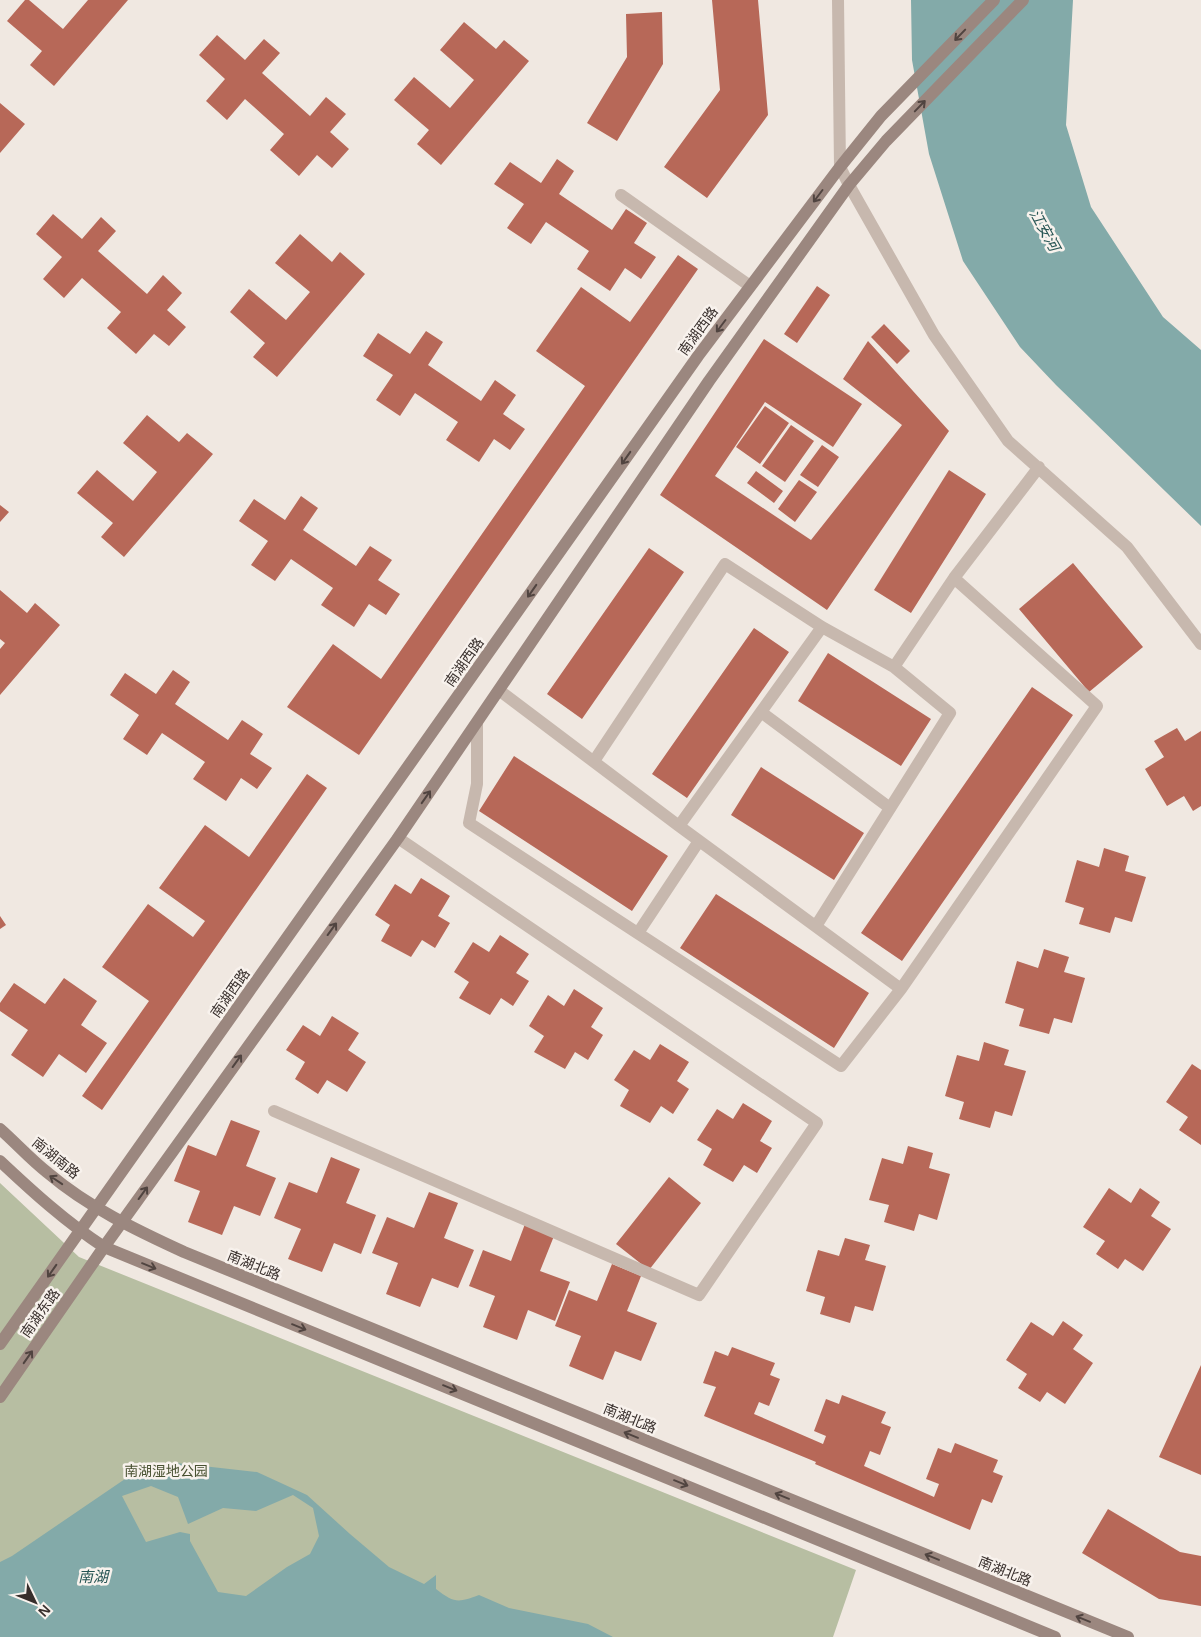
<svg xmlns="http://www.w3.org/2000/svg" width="1201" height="1637" font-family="Helvetica,'Noto Sans SC',sans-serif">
	<rect width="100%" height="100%" fill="#f0e8e1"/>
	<path fill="#b7bea2" d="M0 1183 79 1257 856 1570 833 1637H0Z"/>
	<path fill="#83aaa9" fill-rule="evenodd" d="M911 0H1073L1066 125 1091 207 1163 317 1201 350V526L1056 385 1020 347 963 261 929 154 912 60Z
		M176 1463 257 1472 307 1495 350 1534 389 1567 424 1584 436 1575V1589C454 1603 458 1603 479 1595L509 1608 588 1624 613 1637H0V1562L12 1556 125 1479ZM151 1486 178 1497 188 1524 223 1508 256 1511 293 1495 313 1508 319 1536 310 1554 287 1567 246 1596 218 1592 190 1541V1534L180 1532 146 1542 122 1496Z"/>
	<path fill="#b76858" d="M25 0H29L63 29 88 0H128L54 86 30 65 42 51 7 21Z
		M712 0H758L768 115 707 198 664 167 720 90Z
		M662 12 663 64 617 141 587 123 627 57 626 14Z
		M464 22 496 49 504 40 529 61 441 165 417 144 429 130 394 100 414 77 450 108 474 80 440 50Z
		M217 35 245 60 264 39 280 53 262 73 310 116 326 97 346 114 330 132 349 149 332 168 317 155 299 176 270 150 284 134 245 99 227 120 206 101 225 79 199 55Z
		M0 103 25 124 0 153Z
		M557 159 574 171 559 194 612 230 626 209 647 223 634 243 656 257 641 279 625 268 610 291 577 269 589 251 546 222 531 244 507 228 524 204 494 184 510 162 541 183Z
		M53 214 82 239 101 217 116 231 98 251 147 294 163 275 182 293 167 310 186 327 169 346 154 334 136 354 107 328 121 312 82 278 64 298 43 279 62 257 36 234Z
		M300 234 332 262 340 252 365 274 277 377 253 357 265 343 230 312 249 289 286 320 310 292 275 263Z
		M678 255 698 269 359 755 287 707 333 644 381 679 585 386 536 351 581 287 630 322Z
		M817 286 830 295 797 343 784 334Z
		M884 324 910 351 897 364 871 337Z
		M426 331 443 342 428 365 481 401 495 380 516 395 503 414 525 429 510 450 494 439 479 462 446 440 458 422 415 393 400 416 376 400 393 375 363 356 378 333 410 354Z
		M764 339 862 404 833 447 765 402 715 476 811 540 902 425 843 379 868 341 949 431 827 610 660 495Z
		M765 406 789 423 760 464 736 447Z
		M147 415 179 442 187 433 213 454 124 557 101 537 113 523 77 493 97 470 133 501 157 472 123 443Z
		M791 425 814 441 785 482 762 466Z
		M822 445 839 457 818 487 800 475Z
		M949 470 986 494 911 613 874 590Z
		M756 471 783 491 774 503 747 483Z
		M799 480 817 492 795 522 778 509Z
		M301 496 318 508 303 530 356 566 370 546 392 560 378 580 400 594 386 615 369 604 354 627 321 605 333 588 291 559 275 581 251 565 268 541 239 521 254 499 285 520Z
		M0 505 9 512 0 522Z
		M649 548 684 572 582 719 547 694Z
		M1073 563 1143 647 1089 692 1019 609Z
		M0 590 27 613 35 603 60 625 0 695V649L5 643 0 639Z
		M754 628 789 652 687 798 652 774Z
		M828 653 931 719 901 766 798 701Z
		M173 670 190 682 175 704 228 740 242 720 263 734 250 754 272 768 257 789 241 778 226 801 193 779 205 762 162 733 147 755 123 739 139 715 110 695 125 673 156 694Z
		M1032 687 1073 715 902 961 861 933Z
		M1177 728 1185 741 1201 731V806L1193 811 1184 796 1167 806 1145 769 1164 757 1154 741Z
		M514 756 668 856 632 911 479 811Z
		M761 767 864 833 834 880 731 815Z
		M307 774 327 788 102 1110 82 1096 149 1001 102 967 148 904 193 937 205 921 159 888 205 825 249 857Z
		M1104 848 1129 856 1125 871 1146 877 1132 922 1115 917 1110 933 1079 924 1084 908 1065 902 1077 860 1099 867Z
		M421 878 450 896 438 916 450 923 435 948 422 940 411 957 381 941 390 925 375 915 395 884 411 894Z
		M716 894 869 993 834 1048 680 948Z
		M0 916 6 925 0 929Z
		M500 935 529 954 516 973 529 981 513 1006 501 998 490 1015 459 998 469 982 454 972 473 942 489 952Z
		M1044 949 1069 957 1064 972 1085 978 1072 1023 1054 1018 1049 1034 1019 1026 1024 1009 1005 1003 1017 961 1038 968Z
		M64 978 97 1001 81 1025 107 1043 86 1073 59 1054 43 1077 11 1055 28 1030 0 1011V1003L14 983 45 1004Z
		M574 989 603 1008 591 1027 603 1035 588 1060 575 1052 565 1069 534 1052 544 1036 529 1026 548 995 564 1006Z
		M332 1016 359 1033 348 1050 366 1062 347 1092 327 1080 318 1094 295 1079 305 1062 286 1050 303 1025 320 1036Z
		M984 1042 1009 1050 1004 1065 1026 1071 1012 1116 995 1111 990 1128 959 1119 964 1102 945 1096 957 1055 979 1061Z
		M660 1044 689 1062 677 1081 689 1089 673 1114 661 1106 650 1123 620 1106 629 1090 614 1080 634 1050 650 1060Z
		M1192 1064 1201 1070V1145L1179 1130 1188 1117 1166 1102Z
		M743 1103 772 1121 760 1141 772 1148 757 1173 744 1165 733 1182 703 1165 712 1149 697 1140 717 1109 733 1119Z
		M231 1120 260 1131 246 1166 276 1178 260 1216 234 1206 222 1235 188 1222 200 1191 174 1181 188 1145 216 1156Z
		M908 1146 933 1153 929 1168 950 1174 937 1220 919 1214 914 1231 884 1222 889 1205 869 1200 882 1158 903 1164Z
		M331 1157 360 1169 346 1203 376 1215 361 1254 334 1243 322 1272 288 1259 301 1229 274 1218 289 1182 317 1193Z
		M669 1177 701 1203 649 1270 616 1244Z
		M1109 1188 1131 1203 1140 1188 1160 1202 1151 1216 1171 1229 1143 1271 1125 1259 1118 1269 1096 1254 1105 1241 1083 1227Z
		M429 1192 458 1203 444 1238 474 1250 458 1288 432 1278 420 1307 386 1294 398 1263 372 1253 387 1217 414 1228Z
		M525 1224 554 1236 540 1271 570 1282 555 1321 528 1310 517 1340 483 1327 495 1296 469 1286 483 1250 511 1261Z
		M845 1238 870 1245 865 1260 886 1266 873 1311 855 1306 850 1323 820 1314 825 1297 806 1291 818 1250 839 1256Z
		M612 1264 641 1276 627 1311 657 1323 641 1361 615 1351 603 1380 569 1366 581 1336 555 1326 569 1290 597 1301Z
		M1063 1321 1083 1335 1073 1349 1093 1363 1065 1404 1047 1392 1040 1402 1018 1388 1027 1374 1006 1360 1031 1322 1053 1336Z
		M732 1347 775 1363 770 1375 780 1379 769 1406 759 1402 754 1414 823 1444 826 1436 814 1431 826 1399 839 1404 842 1395 886 1412 881 1423 891 1427 880 1455 870 1451 864 1466 934 1497 939 1484 926 1479 938 1448 951 1453 955 1443 998 1460 993 1472 1003 1476 992 1503 982 1499 970 1530 815 1464 816 1462 704 1416 716 1387 703 1383 715 1351 728 1356Z
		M1201 1365V1475L1159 1457Z
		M1108 1509 1180 1552 1201 1556V1606L1159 1599 1082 1553Z"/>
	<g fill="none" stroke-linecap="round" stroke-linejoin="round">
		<path stroke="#c7b8ae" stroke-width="12" d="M838 0 840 167 849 185 934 335 1008 441 1127 547 1201 644
			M621 195 750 286
			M894 667 954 578
			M500 691 679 826 901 989 1097 706 954 578 1039 467
			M761 712 890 808
			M477 724V784L469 823 841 1066 901 989
			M594 761 725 564 822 627 894 667 950 713 816 926
			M679 826 822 627
			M638 933 699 841
			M274 1111 699 1295 817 1123 398 838"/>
		<path stroke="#9b877f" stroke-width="12" d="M0 1129C16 1143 31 1160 48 1173 88 1207 136 1230 184 1252L1128 1637
			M0 1161C33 1192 66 1222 104 1247L1055 1637
			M0 1344 698 356 840 167 881 116 994 0
			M0 1397 104 1247 398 838 709 381 849 185 886 141 1023 0"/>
	</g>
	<defs><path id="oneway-shaft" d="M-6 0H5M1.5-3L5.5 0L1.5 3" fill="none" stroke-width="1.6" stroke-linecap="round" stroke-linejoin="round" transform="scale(1.25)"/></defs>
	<g stroke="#504440">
		<use href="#oneway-shaft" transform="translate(960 35) rotate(134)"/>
		<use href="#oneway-shaft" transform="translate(920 106) rotate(-46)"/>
		<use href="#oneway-shaft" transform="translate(818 196) rotate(127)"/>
		<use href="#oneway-shaft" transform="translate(721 326) rotate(127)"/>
		<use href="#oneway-shaft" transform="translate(626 458) rotate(125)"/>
		<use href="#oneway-shaft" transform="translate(532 591) rotate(125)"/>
		<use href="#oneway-shaft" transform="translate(426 797) rotate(-55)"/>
		<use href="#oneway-shaft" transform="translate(332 929) rotate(-54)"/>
		<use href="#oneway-shaft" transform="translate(237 1061) rotate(-54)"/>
		<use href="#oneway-shaft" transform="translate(56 1180) rotate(-146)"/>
		<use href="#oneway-shaft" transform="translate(143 1193) rotate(-54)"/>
		<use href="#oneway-shaft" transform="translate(149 1266) rotate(22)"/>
		<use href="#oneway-shaft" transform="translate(52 1271) rotate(125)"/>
		<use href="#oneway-shaft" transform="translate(299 1327) rotate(22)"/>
		<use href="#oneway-shaft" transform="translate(28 1357) rotate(-55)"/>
		<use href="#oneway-shaft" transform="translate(450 1388) rotate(22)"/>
		<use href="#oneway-shaft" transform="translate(631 1435) rotate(-158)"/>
		<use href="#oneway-shaft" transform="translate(681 1483) rotate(22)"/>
		<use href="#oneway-shaft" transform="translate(782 1496) rotate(-158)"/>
		<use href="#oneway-shaft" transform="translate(932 1557) rotate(-158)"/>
		<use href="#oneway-shaft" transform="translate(1083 1619) rotate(-158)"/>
	</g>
	<g text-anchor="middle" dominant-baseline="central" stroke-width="5" stroke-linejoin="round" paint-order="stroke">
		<g font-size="14" fill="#372e2b" stroke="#f8f2ed">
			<text transform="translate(698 331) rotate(-54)">南湖西路</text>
			<text transform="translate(464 662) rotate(-55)">南湖西路</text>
			<text transform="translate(230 993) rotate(-55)">南湖西路</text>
			<text transform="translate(56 1158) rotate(39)">南湖南路</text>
			<text transform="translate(254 1265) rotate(22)">南湖北路</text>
			<text transform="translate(40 1313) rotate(-55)">南湖东路</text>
			<text transform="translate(630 1418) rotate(22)">南湖北路</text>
			<text transform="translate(1005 1571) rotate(22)">南湖北路</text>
		</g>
		<g font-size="14" fill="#495232" stroke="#f8f2ed">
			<text x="166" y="1471">南湖湿地公园</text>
		</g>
		<g font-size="15" font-style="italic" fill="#265453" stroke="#f8f2ed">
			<text transform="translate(1045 230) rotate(61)">江安河</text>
			<text x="93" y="1576">南湖</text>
		</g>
	</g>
	<g transform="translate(35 1602) rotate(133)" stroke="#f8f2ed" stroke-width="4" paint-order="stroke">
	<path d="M0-4L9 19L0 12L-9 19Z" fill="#372e2b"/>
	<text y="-8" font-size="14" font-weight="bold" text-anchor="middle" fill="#372e2b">N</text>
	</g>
</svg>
